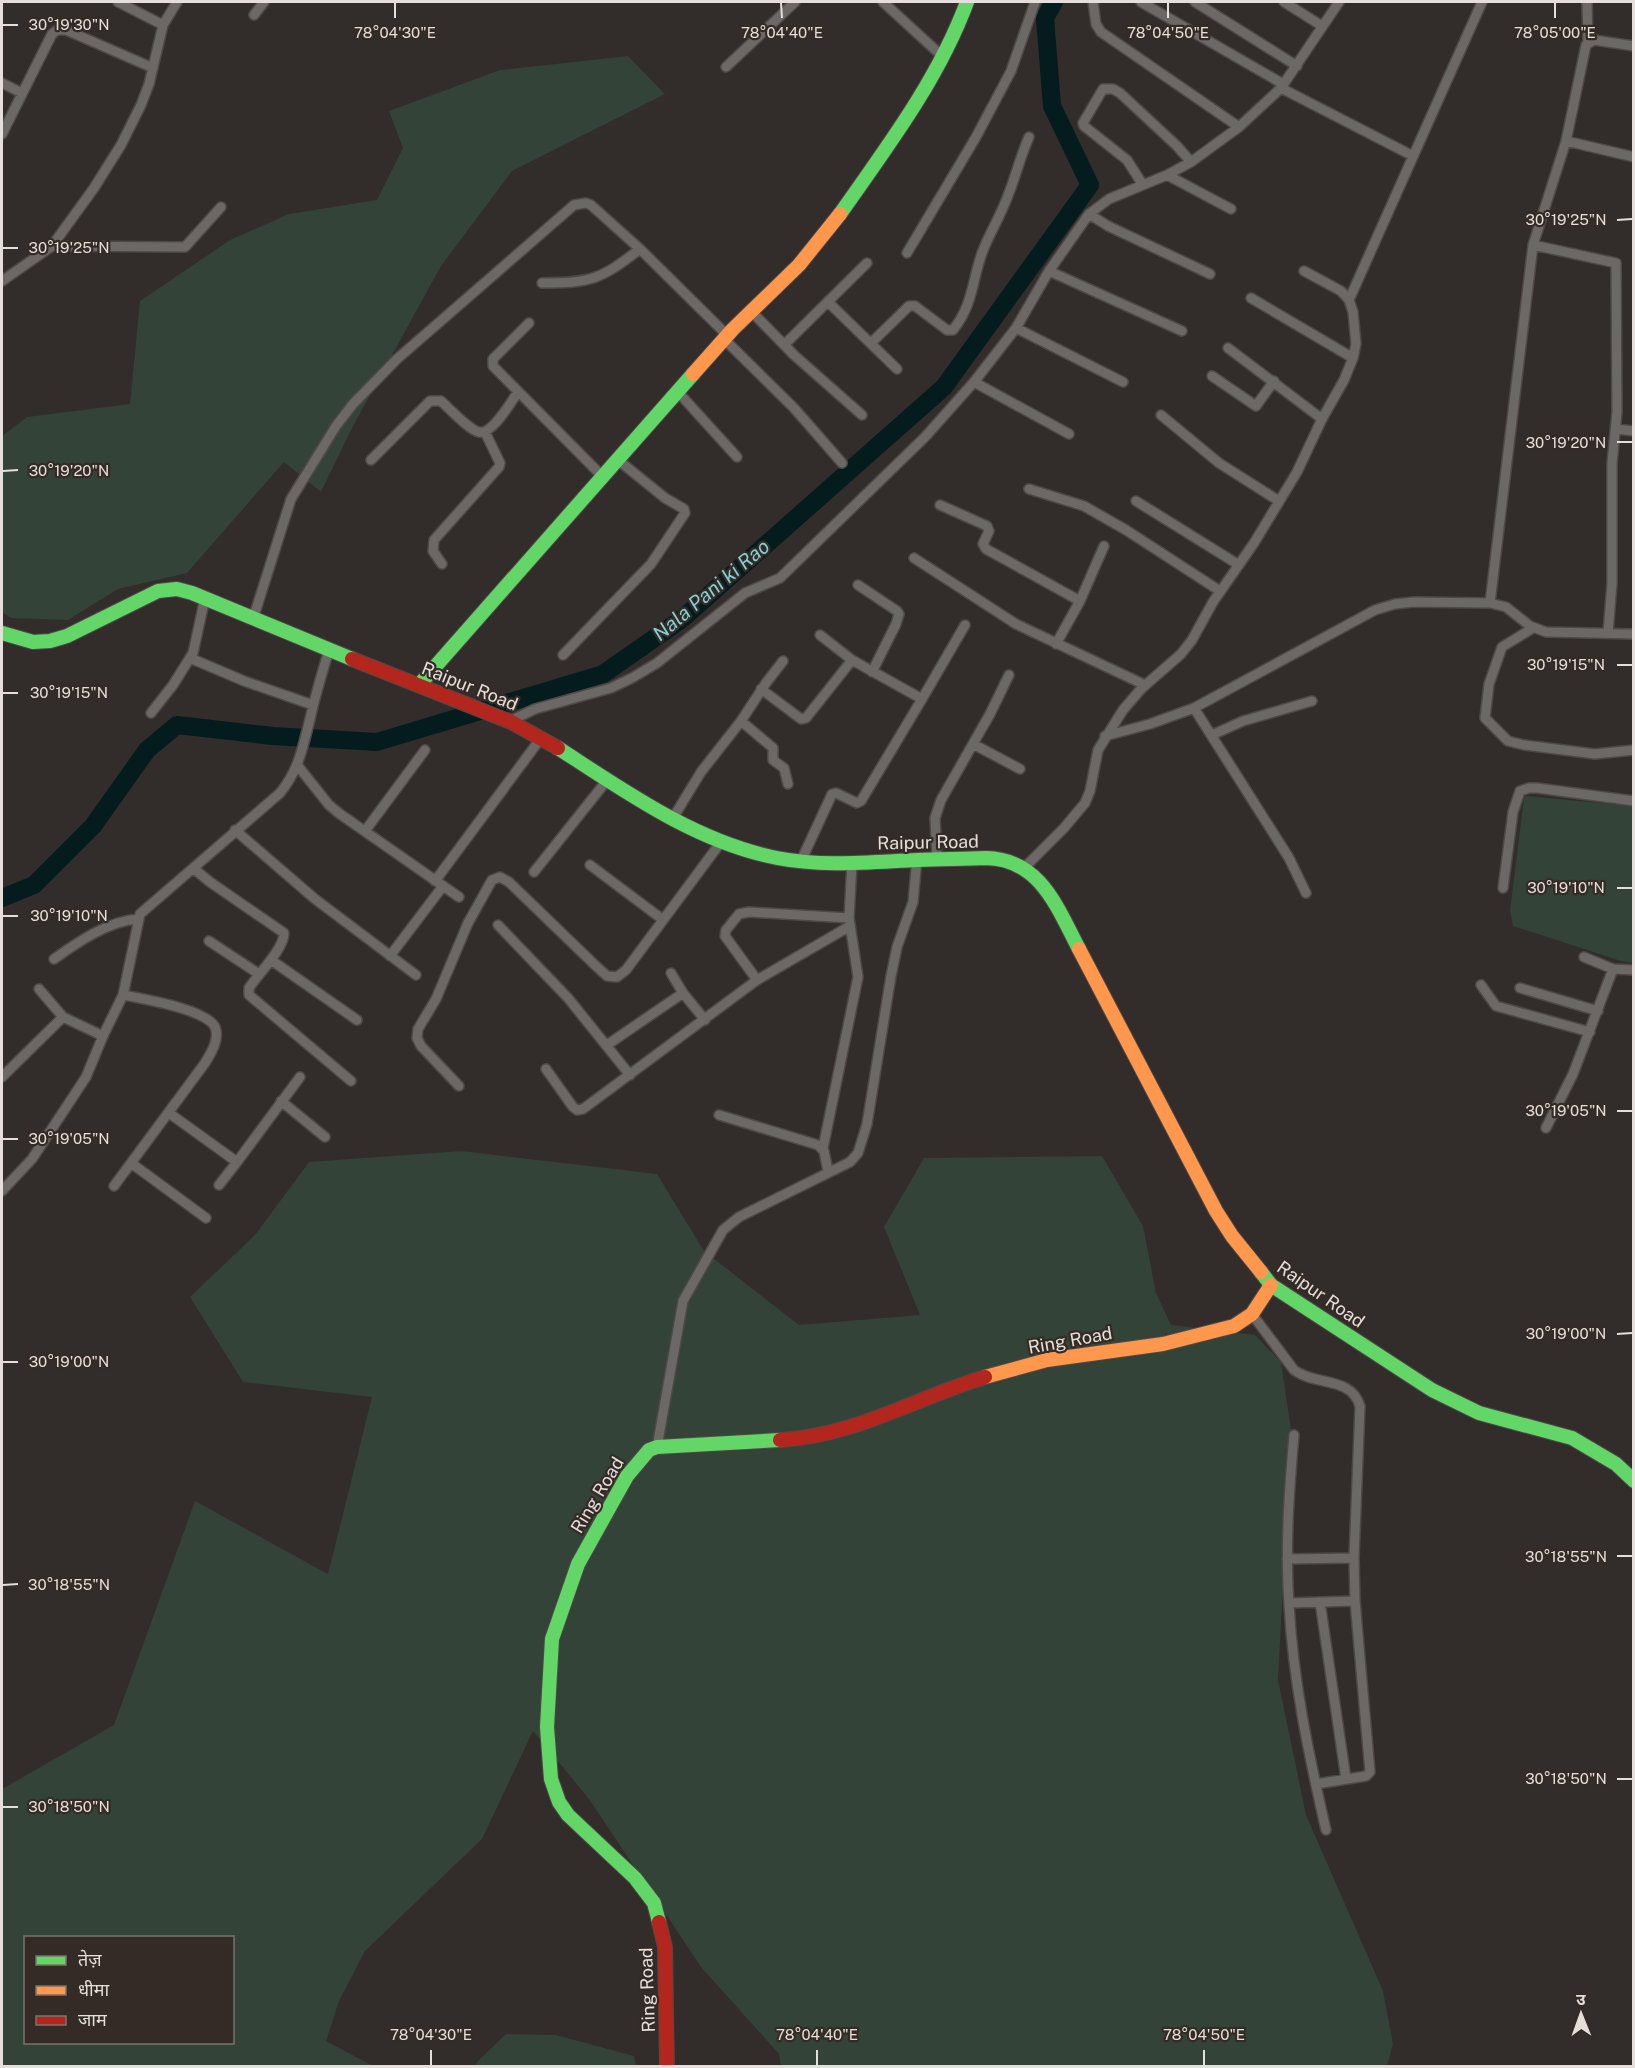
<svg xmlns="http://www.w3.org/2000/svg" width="1635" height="2068" font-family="'Public Sans','Noto Sans Devanagari',sans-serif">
	<rect width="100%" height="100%" fill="#322c2a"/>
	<path fill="#334338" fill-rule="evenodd" d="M628 56 665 94 512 171 441 266 353 426 321 492 284 462 187 573 118 589 68 620 11 618 2 612V436L27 417 130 404 140 301 230 240 289 214 377 200 403 148 389 111 500 70Z
		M1526 796 1633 806V963L1621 961 1513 926 1510 910 1524 798Z
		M461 1151 657 1174 704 1251 799 1325 920 1315 884 1227 924 1158 1102 1156 1143 1226 1156 1293 1171 1325 1255 1335 1281 1362 1291 1430 1278 1680 1306 1815 1383 1991 1393 2044 1387 2066H781L779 2054 701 1967 589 1799 533 1731 482 1839 365 1951 339 2001 326 2041 373 2066H2V1789L114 1725 195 1501 328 1574 372 1397 243 1382 190 1297 255 1235 309 1162ZM26 1938H232V2042H26Z
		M506 2034 556 2035 634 2056 636 2066H475L478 2061Z"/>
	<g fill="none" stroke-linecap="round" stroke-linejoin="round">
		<path stroke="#041c1e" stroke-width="18" d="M2 898 34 885 93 826 147 750 177 725 273 736 377 742 603 674 682 619 944 387 1090 185 1052 106 1045 18 1054 2"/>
		<g stroke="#4e4947" stroke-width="12">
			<path id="street" d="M118 2 163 25
				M883 2 942 56
				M1093 2 1096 24 1101 32 1239 127
				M1141 2 1283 84
				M1195 2 1297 66
				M1284 2 1322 26
				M1587 2 1588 42
				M254 15 264 2
				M726 67 795 2
				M2 83 22 93
				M1281 88 1413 156
				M2 134 52 34 57 30H66L153 68
				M1566 141 1634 157
				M1167 175 1231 209
				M1143 185 1127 160 1084 126 1083 123 1103 89H1113L1120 93 1177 146 1191 162
				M1089 214 1108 226 1210 274
				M1533 245 1616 263 1617 412 1612 463V583L1608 633
				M52 246 185 247 221 207
				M907 253 976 137 1011 71 1035 2
				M1049 271 1182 331
				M2 281 52 246 94 188 121 145 141 105 149 84 163 25 177 2
				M542 283C592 283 601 279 640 249
				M1251 298 1353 358
				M1349 300 1482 2
				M828 302 897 369
				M750 310 794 355 862 415
				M529 323 493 359V366L603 477
				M1016 328 1123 382
				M724 339 794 408 842 463
				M871 343 909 306H915L947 330H953C973 305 972 281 982 253 989 234 1000 217 1007 198 1015 179 1020 157 1029 137
				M784 345 867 263
				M1228 348 1322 419
				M1212 376 1256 406 1274 381
				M974 382 1069 434
				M678 392 737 457
				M1161 415 1219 463 1279 501
				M1616 429 1634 431
				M371 460 430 401H441C449 408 469 430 479 432 492 435 511 402 518 392
				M1029 489 1084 506 1126 530 1220 591
				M1136 501 1239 565
				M940 505 987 526 989 531 983 544 986 549 1080 601
				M914 558 1016 624 1145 685
				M442 564 433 551 434 540 499 467 500 463 485 432
				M858 585 897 611 899 614 896 624 872 672
				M1490 603 1533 245 1566 141 1586 45 1594 40 1634 46
				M253 619 291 499 336 426 353 404 397 359 574 205 586 203 591 205 640 249 727 335
				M1533 628 1502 647 1489 684 1485 718 1508 741 1524 745 1595 754 1634 750
				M1056 644 1080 601 1104 546
				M563 655 651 564 685 513 684 509 665 498 618 460
				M190 658 244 681 313 705
				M761 689 801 719 806 718 852 660 820 635
				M922 699 965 625
				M1194 708 1289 858 1306 893
				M151 713 173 685 193 653 205 598
				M510 721 535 709 611 688 632 678 657 663 745 593 780 578 925 437 974 382 1016 328 1049 271 1089 214 1109 199 1167 175 1191 162 1239 127 1281 88 1339 2
				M741 721 766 683 783 661
				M1212 735 1243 721 1312 701
				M1105 736 1150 724 1194 708 1375 610 1395 604 1414 602 1490 603 1506 607 1530 626 1546 632 1634 634
				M973 744 1020 769
				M298 766 329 805 340 814 459 897
				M673 818 701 772 741 721 773 748V760L784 768 788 784
				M235 830 315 899 416 975
				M365 831 425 750
				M937 858 935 818 941 800 990 714 1009 675
				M801 861 832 794 836 793 857 803 861 801 922 699 852 660
				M590 865 662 919
				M193 868 210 882 284 933C284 949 258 974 249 988V995L351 1081
				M1024 868 1064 828 1085 803 1090 791 1098 750 1123 710 1141 689 1181 654 1192 640 1213 602 1254 543 1297 472 1322 419 1344 380 1353 358 1356 344 1353 312 1349 300 1341 291 1304 271
				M534 872 608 779
				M435 881 541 738
				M1503 888 1513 812 1520 791 1529 788H1537L1634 801
				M498 925 568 998 630 1075
				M209 941 259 974
				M390 956 443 886
				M1584 957 1613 969 1634 970
				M54 959C78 942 108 921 138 919
				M271 960 357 1020
				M671 973 683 993 705 1020
				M757 980 850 926
				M1481 985 1496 1006 1590 1032
				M1520 988 1598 1011
				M39 989 63 1017 103 1036
				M607 1045 683 993
				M546 1069 573 1107 577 1110 583 1109 757 980 725 936 726 930 739 914 749 912 849 918
				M2 1077 63 1017
				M459 1086 421 1046 417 1038 418 1029 436 999 468 923 492 880 500 877 509 882 597 967 607 976 617 977 626 970 721 842
				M281 1101 325 1137
				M169 1113 237 1162 300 1077
				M719 1115 818 1145 824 1151 828 1171
				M1546 1128 1573 1074 1613 969
				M823 1148 858 977 849 918 852 863
				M131 1163 206 1218
				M219 1185 237 1162
				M114 1186 205 1063C211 1053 220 1039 215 1027 206 1009 143 999 123 995
				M2 1191 32 1159 86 1077 103 1036 123 995 140 914 280 793C299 770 303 746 310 719 315 696 322 673 329 650
				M1252 1314 1294 1370C1315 1386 1351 1376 1360 1406L1354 1558 1355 1601 1370 1772 1366 1776 1316 1784
				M1294 1435C1289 1491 1285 1548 1289 1604 1293 1681 1309 1756 1326 1830
				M657 1447 683 1301 723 1230 739 1217 850 1162 858 1153 867 1124 891 976 897 947 913 902 917 859
				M1287 1559 1354 1558
				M1320 1602 1346 1779
				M1289 1603 1355 1601"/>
		</g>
		<g stroke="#4e4947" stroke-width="16">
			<path id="fast" d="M840 214C887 147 938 80 967 2
				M2 633 33 642 50 641 67 636 158 591 177 589 192 593 352 659
				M419 685 693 374
				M558 748C626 792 696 842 777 858 823 867 871 862 917 860 940 859 963 859 986 858 1040 859 1057 907 1079 949
				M1261 1272 1271 1285 1432 1390 1479 1413 1572 1438 1616 1464 1634 1481
				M659 1922 654 1903 635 1878 568 1815 559 1802 551 1779 547 1727 552 1639 578 1564 627 1476 649 1450 657 1447 780 1440"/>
		</g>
		<g stroke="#4e4947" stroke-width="16">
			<path id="slow" d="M693 374 733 329 799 265 840 214
				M1079 949 1216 1211 1232 1236 1261 1272
				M985 1377 1047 1360 1163 1344 1234 1326 1252 1314 1271 1285"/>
		</g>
		<g stroke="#4e4947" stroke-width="16">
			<path id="jam" d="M352 659 511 722 558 748
				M780 1440C854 1436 916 1398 985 1377
				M659 1922 665 1947 667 2066"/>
		</g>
		<use href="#street" stroke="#6c6866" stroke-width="9"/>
		<use href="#fast" stroke="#63d668" stroke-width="14"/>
		<use href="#slow" stroke="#ff974d" stroke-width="14"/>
		<use href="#jam" stroke="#b3261e" stroke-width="14"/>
	</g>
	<path fill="none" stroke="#e5dedb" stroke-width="2" d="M395 3V18M781 3 782 18M1168 3V18M1555 3V18M3 25H18M1617 220 1632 219M3 248H18M1617 442H1632M3 471 18 470M1617 665H1632M3 693H18M1617 888H1632M3 916H18M1617 1111H1632M3 1139H18M1617 1334 1632 1333M3 1362H18M1617 1556H1632M3 1585 18 1584M1617 1779H1632M3 1807H18M431 2050V2065M817 2050V2065M1204 2050V2065"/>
	<g text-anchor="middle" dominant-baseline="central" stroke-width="4.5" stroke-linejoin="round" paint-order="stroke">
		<g font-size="18" fill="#e5dedb" stroke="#352b26">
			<text transform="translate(470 686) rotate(22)">Raipur Road</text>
			<text transform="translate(928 842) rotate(-1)">Raipur Road</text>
			<text transform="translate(1321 1294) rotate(35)">Raipur Road</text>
			<text transform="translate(1070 1340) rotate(-10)">Ring Road</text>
			<text transform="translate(597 1495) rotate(-59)">Ring Road</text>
			<text transform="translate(647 1990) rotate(-92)">Ring Road</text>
		</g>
		<g font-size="20" font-style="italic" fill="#84cfd8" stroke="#352b26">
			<text transform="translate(711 590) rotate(-40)">Nala Pani ki Rao</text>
		</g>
	</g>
	<g font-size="15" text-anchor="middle" fill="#e5dedb" stroke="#352b26" stroke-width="4.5" stroke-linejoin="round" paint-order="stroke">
		<text x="69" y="30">30°19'30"N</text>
		<text x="395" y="38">78°04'30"E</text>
		<text x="782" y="38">78°04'40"E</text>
		<text x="1168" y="38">78°04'50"E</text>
		<text x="1555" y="38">78°05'00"E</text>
		<text x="1566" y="225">30°19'25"N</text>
		<text x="69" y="253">30°19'25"N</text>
		<text x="1566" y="448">30°19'20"N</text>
		<text x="69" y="476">30°19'20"N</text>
		<text x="1566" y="670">30°19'15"N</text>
		<text x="69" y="698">30°19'15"N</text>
		<text x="1566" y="893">30°19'10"N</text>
		<text x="69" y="921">30°19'10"N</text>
		<text x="1566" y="1116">30°19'05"N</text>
		<text x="69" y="1144">30°19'05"N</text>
		<text x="1566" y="1339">30°19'00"N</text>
		<text x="69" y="1367">30°19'00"N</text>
		<text x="1566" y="1562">30°18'55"N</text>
		<text x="69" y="1590">30°18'55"N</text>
		<text x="1566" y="1784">30°18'50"N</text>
		<text x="69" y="1812">30°18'50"N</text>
		<text x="431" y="2040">78°04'30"E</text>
		<text x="817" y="2040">78°04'40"E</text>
		<text x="1204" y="2040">78°04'50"E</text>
	</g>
	<rect width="1635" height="2068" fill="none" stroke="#e5dedb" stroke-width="6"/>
	<rect x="24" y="1936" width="210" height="108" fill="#352b26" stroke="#7b736e" stroke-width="1.5"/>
	<rect x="36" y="1956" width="30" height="9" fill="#63d668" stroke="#7b736e" stroke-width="1.5"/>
	<text x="78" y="1966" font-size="18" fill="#e5dedb">तेज़</text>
	<rect x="36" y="1986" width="30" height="9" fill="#ff974d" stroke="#7b736e" stroke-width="1.5"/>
	<text x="78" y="1996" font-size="18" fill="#e5dedb">धीमा</text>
	<rect x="36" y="2016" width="30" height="9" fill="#b3261e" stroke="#7b736e" stroke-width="1.5"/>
	<text x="78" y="2026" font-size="18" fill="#e5dedb">जाम</text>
	<g transform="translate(1581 2014) rotate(359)" stroke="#352b26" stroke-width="4.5" paint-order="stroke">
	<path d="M0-4.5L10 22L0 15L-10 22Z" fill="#e5dedb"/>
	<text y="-9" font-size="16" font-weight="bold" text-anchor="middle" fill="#e5dedb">उ</text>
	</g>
</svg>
